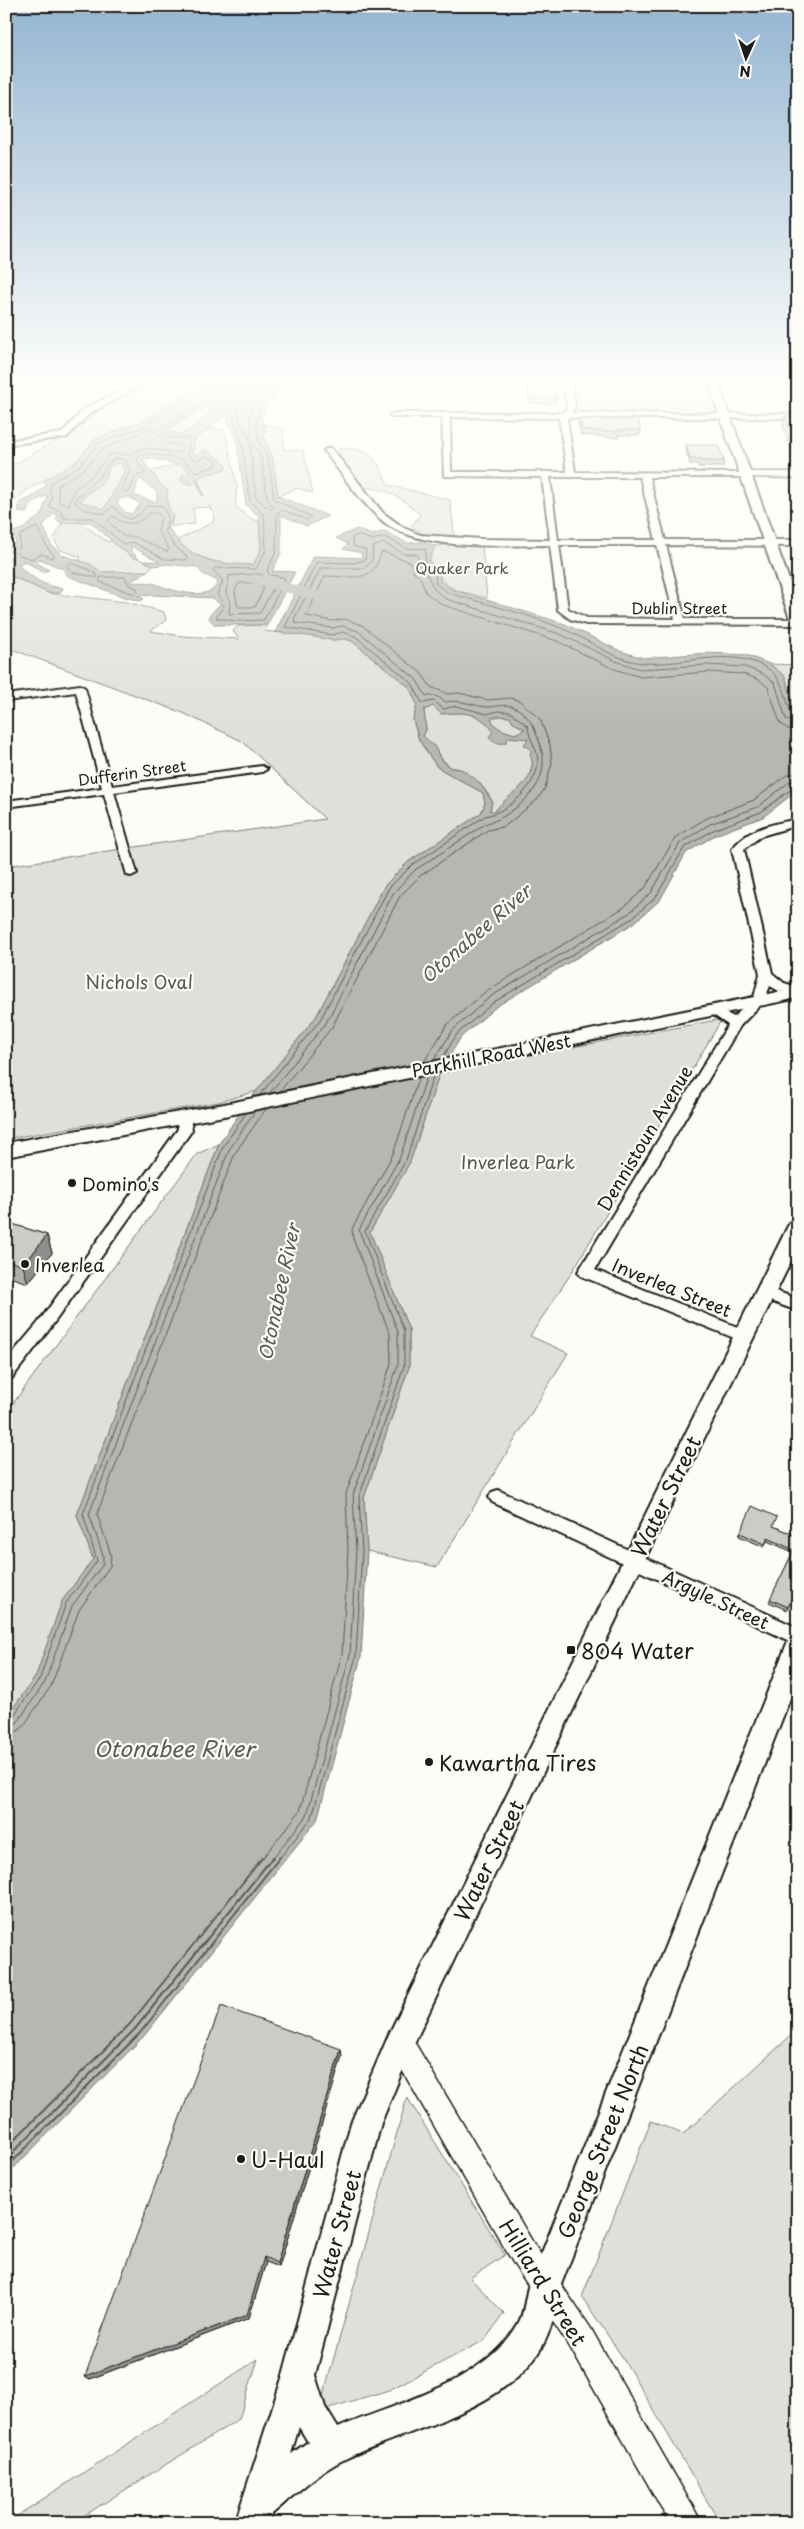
<svg xmlns="http://www.w3.org/2000/svg" width="804" height="2529" font-family="'Playpen Sans',sans-serif">
	<rect width="100%" height="100%" fill="#fdfcf7"/>
	<filter id="ink" filterUnits="userSpaceOnUse"><feTurbulence type="fractalNoise" baseFrequency=".02" numOctaves="2"/><feDisplacementMap in="SourceGraphic" scale="10" xChannelSelector="R" yChannelSelector="G"/><feConvolveMatrix kernelMatrix="1 2 1 2 8 2 1 2 1" color-interpolation-filters="sRGB"/></filter>
	<g filter="url(#ink)">
		<path fill="#e0dfdb" stroke="#7e7e7c" d="M158 377H228L169 402 143 421 95 439 76 462 26 491 6 508V469L59 439 70 436 98 411Z
			M575 377H701L713 414H574L580 410Z
			M208 405 215 406C204 420 186 444 166 429Z
			M263 424 283 429 284 450H303L313 493 297 488 278 496 272 455 263 437 266 431Z
			M211 428 225 430 237 486 235 506 249 518 259 521 261 550 253 565C224 564 199 562 176 541L213 522 214 512 210 509 211 507 193 508 195 524 171 526 173 515 168 507 167 490 162 488 152 471 181 464C198 480 205 475 226 469L198 455H192L195 439Z
			M339 448C373 449 375 456 388 485L450 500 455 539 423 534 411 526 420 515C404 499 387 488 364 488L340 458Z
			M118 463H122L125 472 104 509 79 501 104 480 110 466Z
			M78 521 108 542 112 540C123 555 139 557 153 566L147 571 101 572 90 564 78 561 81 557 60 550 54 539 62 523Z
			M456 544 482 545 487 598C455 590 446 592 429 561L435 546Z
			M13 577 48 593 126 602 164 612 166 620 151 631 182 636 239 639 233 631 238 626 267 625 264 631 321 637 332 640 341 637 352 641 409 687 417 704 413 720 419 740 437 767 483 793 485 803 481 813 408 862 385 885 316 1017 257 1091 219 1102 6 1139V866L325 819 242 741 183 713 6 647V588Z
			M769 664 798 665V721L785 676Z
			M433 706 442 714C477 710 483 717 505 743L509 737H524L529 740 533 762 528 780 495 811 490 812 492 801C487 789 473 777 462 770 457 767 452 769 448 765 438 756 433 745 423 736L426 730 424 710Z
			M499 716 510 717 514 723 525 729 515 734C505 731 494 729 491 718Z
			M722 1019 572 1272 530 1336 568 1353 437 1567 367 1551 364 1498 409 1367V1330L370 1232 410 1162 440 1072Z
			M219 1144 77 1515 93 1559 62 1601 36 1676 6 1718V1413L197 1154Z
			M798 2029V2523H720L623 2358 582 2297 651 2121 683 2134Z
			M407 2097 505 2255 470 2278 504 2313 485 2340 389 2390 319 2411Z
			M258 2359 239 2419 72 2523H6Z"/>
		<path fill="#b7b6b2" stroke="#797876" fill-rule="evenodd" d="M228 377H298L268 403 261 417 266 431 263 437 272 455 278 496 328 516 307 526 281 515V553L272 571 295 572 267 625H215L208 617 220 604 212 598 153 595 137 596 144 599 140 601 118 595 68 576 63 569 40 559 37 563 49 570 43 572 25 561 18 565C32 578 44 587 63 588L60 593H48L6 573V558L13 557 15 552 6 553V546L12 547 16 541 9 533 23 529 41 515 48 496C38 497 31 504 26 513L18 512 20 502 29 499 47 485 43 481 76 462 95 439 143 421 169 402ZM208 405 215 407C204 420 185 443 167 430ZM226 415H229L227 420 237 443 246 505 259 516 261 550 253 565C216 564 191 562 169 529L173 515 168 507 167 490C159 487 149 467 142 459 153 455 168 466 181 464L190 473 182 475 181 481 192 485 201 476 226 469V464L206 449 198 455 192 454 195 439ZM118 463H122L125 472 104 509 79 501 104 480 110 466ZM139 478 157 492V501L154 502 134 495ZM129 497 141 504 131 514 125 512 117 503 121 498ZM53 514H58L56 520 62 523 91 522 117 546 135 559 138 558 131 551V546L160 562 145 561 153 566 167 564 197 567 203 574 218 581C213 603 173 591 158 585 151 581 138 583 130 582L147 571 101 572 90 564 62 555 52 546 43 526Z
			M357 529 372 535 385 531 407 543 420 542 435 546 429 561 440 571V581L451 589 565 624 620 651 643 658 708 653 747 655 769 664 785 676 798 720V790L763 817 715 835 686 853 660 900 634 923 497 1006 461 1037 440 1072 410 1162 370 1232 409 1330V1367L364 1498 367 1551 361 1657 317 1820 144 2036 6 2176V1718L36 1676 62 1601 93 1559 77 1515 219 1144 246 1104 316 1017 385 885 408 862 481 813 485 803 483 793 437 767 419 740 413 720 417 704 409 687 352 641C340 637 338 641 330 640 312 636 293 634 275 632L314 556 361 558 362 553 343 549 348 544 336 538ZM433 706 441 714C464 712 479 711 493 731L489 737C492 743 499 744 505 743L509 737 528 739 524 745 532 750 530 754C541 781 508 793 495 811H490L492 801 479 782 469 774 461 769 450 768 440 758 435 747 423 736 426 730 424 710ZM499 716 510 717 514 723 525 729 515 734C505 731 494 729 491 718Z"/>
		<g fill="none" stroke-linecap="round" stroke-linejoin="round">
			<path stroke="#5a5a58" stroke-width="1" d="M228 377 225 383 172 407 145 426 98 444 79 466 52 482 49 491 52 498 49 507 60 510 64 518H93L124 545 133 542 164 559 187 560V557L174 545 165 532 168 517 162 505 146 506 140 514 130 519 122 516 113 506 104 514 83 509 76 504 75 499 99 477 110 462 116 458 126 460 130 471 122 489 125 492 130 491 136 476 146 473 137 460 139 455 155 454 183 460 196 472 216 466 217 462 207 456 198 460 190 458 188 454 189 438H170L163 433V428L207 401 216 402 221 411H231L242 442 250 501 264 515 266 550 256 569 215 568 213 570 223 581 217 594 224 605 216 618 238 621 264 620 285 580 283 577 270 575 267 571 276 552 277 513 283 510 307 520 311 517 274 499C272 485 271 469 267 456 265 450 259 445 258 438 252 407 267 395 290 377
				M234 377 231 387 218 395 225 403 238 409 240 420 249 439C255 431 249 424 250 415 251 399 269 386 280 377
				M242 377 234 395 245 404 253 391 269 377
				M153 428 166 443 181 445V452C162 455 147 441 131 455L111 453 90 478 74 490 68 506 59 502 58 485 83 470 102 449Z
				M250 441 253 442 261 458 267 498 273 507 271 510 256 498Z
				M150 513H158L161 517 158 531 169 549 167 552 136 537H124L108 521 113 516C127 527 137 525 150 513Z
				M37 527 48 549 54 555 53 558 41 554 32 559 19 555 20 536Z
				M70 563 88 569 97 575V578L72 572 67 566Z
				M260 574 275 585 260 613 229 614 230 602 226 593 229 576Z
				M101 577H125L129 585 137 588 138 591 134 594 100 582Z
				M239 583H258L264 588 255 607H238L235 592Z
				M442 1059 457 1034 494 1002 631 919 656 897 684 848 713 830 761 812 793 788 798 787
				M434 1060 453 1030 490 997 628 914 651 893 680 843 710 824 758 807 789 782 798 780
				M424 1062 447 1025 485 992 623 908 645 888 676 837 707 818 754 800 787 775 798 773
				M280 1091 332 1027 400 896 420 876 488 830 505 826 537 800 545 788 552 763 550 745 540 719 520 701 511 698 487 700 459 693 448 694 431 687 421 673 362 625 345 619 332 621 306 616 325 576C351 576 373 585 381 553L384 552 410 562 414 572 421 579 426 593 443 605 557 641 614 669 641 677 709 672 743 674 759 680 768 687 780 723 788 729 798 731
				M269 1094 326 1023 394 892 415 870 487 823C500 820 506 815 517 807 543 785 550 766 536 733 532 722 523 709 511 706 504 704 495 707 488 707 473 706 461 699 446 702L436 696H426L416 679 358 631 343 626 332 628 295 623 294 619 321 568H365L372 561 373 547 384 543 404 554H417C419 568 422 566 428 576 435 591 432 588 446 599L560 634 616 661 640 669 708 665 745 667 763 674 775 683 786 719 798 724
				M259 1096 320 1020 389 888 411 866 485 816C507 813 539 785 538 760 537 747 528 738 528 726L510 712 498 711 487 714 456 706 443 709 434 701 422 703 412 683 355 636 342 632 332 635 285 627 317 562 353 563 365 560 366 550 353 546 352 537 358 535 372 540 385 537 406 548 426 549 425 564 435 573 436 584 449 593C486 604 525 613 561 628 589 639 613 661 644 663 685 666 730 646 767 668 783 678 786 698 791 714L798 717
				M6 1720 12 1718 40 1678 66 1603 97 1561 83 1514 223 1147 246 1113
				M6 1727 17 1723 45 1682 72 1606 103 1564V1555L89 1514 229 1150 255 1111
				M6 1734 14 1733 22 1728 51 1686 79 1610 110 1566 111 1555 97 1514 235 1153 266 1109
				M262 1859 300 1811 342 1654 348 1551 346 1494 391 1364 390 1334 353 1239 352 1229 393 1154 419 1077
				M272 1859 307 1815 350 1655 356 1551 353 1495 398 1365V1332L359 1230 400 1157 427 1076
				M279 1859 312 1817 356 1656 362 1551 359 1497 404 1366V1331L365 1231 406 1160 434 1074"/>
			<path stroke="#5a5a58" stroke-width="2" d="M6 2148 130 2024 263 1857
				M6 2159 135 2029 273 1857
				M6 2168 140 2033 280 1857"/>
			<path stroke="#797876" stroke-width="2.5" d="M197 480 203 495
				M6 577 9 576"/>
			<path fill="#b7b6b2" fill-rule="evenodd" d="M254 574 334 596 337 599 329 604 249 582 246 579Z"/>
			<g stroke="#1c1c1c" stroke-width="4">
				<path id="minor" d="M147 377H156L90 413 67 437 6 445V441L62 433 84 409Z
					M563 377H571L575 408 571 413 798 414V418H567L575 472 749 473 750 475 746 477H649L665 540H798V546L666 545 685 619H798V625L586 624 570 619 558 610 550 545C501 545 413 553 377 516 357 497 340 472 324 450L331 448 383 513 404 528 420 535 481 539 550 540 542 477 444 476 442 417H394L390 415 394 413H562L567 408ZM450 417 559 418 567 472H451ZM550 477H640L656 540H558ZM559 545H657L675 619 587 618 568 609Z
					M80 685 85 688 112 786 262 766 267 769 262 772 114 792 137 873 131 876 127 875 104 794 6 807V801L102 788 76 692 6 701V695Z
					M798 819V825L761 836 744 849 772 973 784 983 798 987V995L779 991 770 986 764 1001 740 1026 595 1270 750 1332 752 1336 750 1340 744 1342 581 1276 578 1272 728 1025 706 1010 712 1006 734 1017 754 997 760 974 732 849C748 828 773 824 798 819Z
					M183 1112 190 1117 192 1130 190 1133 48 1331 12 1378 6 1379V1361L38 1323 178 1129 176 1117Z
					M764 1287 798 1299V1311L759 1297 756 1293 759 1289Z
					M498 1490 798 1628V1645L492 1502 489 1497 492 1492Z"/>
			</g>
			<g stroke="#1c1c1c" stroke-width="3">
				<path id="tertiary" d="M746 472H798V478L743 477 741 475Z
					M400 2029 409 2033 535 2246 590 2327 702 2523H670L570 2347 515 2266 391 2051 387 2042 391 2033Z"/>
			</g>
			<g stroke="#1c1c1c" stroke-width="4">
				<path id="secondary" d="M706 377H716L798 605V628L792 624Z
					M798 988V998L224 1116 6 1157V1143L224 1104Z
					M798 1219V1247L641 1567 410 2052 381 2123 315 2375 325 2407 338 2428C397 2403 484 2383 518 2324 524 2314 525 2299 528 2287L786 1646 789 1638 798 1635V1678L560 2287C555 2307 553 2327 543 2345 505 2412 409 2428 345 2459 318 2472 295 2494 272 2514L269 2523H235L283 2375 351 2123 390 2032 788 1226 791 1221ZM299 2427 308 2442 291 2454Z"/>
			</g>
			<use href="#minor" fill="#fdfcf7" fill-rule="evenodd"/>
			<use href="#tertiary" fill="#fdfcf7" fill-rule="evenodd"/>
			<use href="#secondary" fill="#fdfcf7" fill-rule="evenodd"/>
		</g>
		<path fill="#afafac" stroke="#1c1c1c" d="M526 377 557 394V399H555V404L529 403Z
			M785 416H798V466L783 426Z
			M579 419 641 430 640 435H618V438L581 435 578 424Z
			M686 445 724 461 723 467H699L698 464H690L686 450Z
			M6 1222 47 1235 52 1253 28 1283 6 1276Z
			M773 1526 798 1536V1584L787 1610 769 1602 793 1552 767 1541 764 1547 739 1536 740 1533Z
			M342 2056 279 2267 266 2262 249 2318 90 2379 85 2376Z"/>
		<path fill="#8f8e8c" stroke="#1c1c1c" d="M47 1235 52 1253 28 1283 23 1266Z
			M341 2049 342 2056 279 2267 277 2263Z
			M264 2257 266 2262 249 2318 90 2379 85 2376Z"/>
		<path fill="#cccbc8" stroke="#1c1c1c" d="M527 377H552L557 394H554L555 399 529 398Z
			M785 416H798V451Z
			M579 419H638L641 430H618V432L582 430Z
			M686 445H718L724 461H700L699 459H690Z
			M6 1222 47 1235 23 1266 6 1260Z
			M752 1506 777 1517 773 1526 798 1536V1584L788 1607 770 1599 794 1550 768 1538 765 1544 740 1533Z
			M221 2006 341 2049 277 2263 264 2257 247 2315 85 2376Z"/>
	</g>
	<linearGradient id="sky" x2="0" y2="1"><stop stop-color="#94b5d2"/><stop offset="0.52" stop-color="#fefefb"/><stop offset="1" stop-color="#fefefb" stop-opacity="0"/></linearGradient>
	<rect width="804" height="731" fill="url(#sky)"/>
	<g fill="#1c1c1c" stroke="#fdfcf7" stroke-width="2">
		<circle cx="72" cy="1183" r="5"/>
		<circle cx="25" cy="1264" r="5"/>
		<rect x="566" y="1645" width="10" height="10" rx="2.5"/>
		<circle cx="429" cy="1762" r="5"/>
		<circle cx="241" cy="2159" r="5"/>
	</g>
	<g text-anchor="middle" dominant-baseline="central" stroke-width="4.5" stroke-linejoin="round" paint-order="stroke">
		<g font-size="15" fill="#575655" stroke="#fdfcf7">
			<text x="462" y="567">Quaker Park</text>
		</g>
		<g font-size="15" fill="#1c1c1c" stroke="#fdfcf7">
			<text x="679" y="607">Dublin Street</text>
			<text transform="translate(132 772) rotate(-8)">Dufferin Street</text>
		</g>
		<g font-size="18" fill="#575655" stroke="#fdfcf7">
			<text x="139" y="981">Nichols Oval</text>
			<text x="518" y="1161">Inverlea Park</text>
		</g>
		<g font-size="18" fill="#1c1c1c" stroke="#fdfcf7">
			<text transform="translate(491 1055) rotate(-11)">Parkhill Road West</text>
			<text transform="translate(644 1138) rotate(-59)">Dennistoun Avenue</text>
			<text transform="translate(672 1287) rotate(22)">Inverlea Street</text>
			<text transform="translate(716 1599) rotate(25)">Argyle Street</text>
		</g>
		<g font-size="18" fill="#1c1c1c" stroke="#fdfcf7" text-anchor="start">
			<text x="82" y="1183">Domino's</text>
			<text x="35" y="1264">Inverlea</text>
		</g>
		<g font-size="19" font-style="italic" fill="#5a5a58" stroke="#fdfcf7">
			<text transform="translate(475 933) rotate(-41)">Otonabee River</text>
			<text transform="translate(278 1292) rotate(-78)">Otonabee River</text>
		</g>
		<g font-size="21" fill="#1c1c1c" stroke="#fdfcf7">
			<text transform="translate(665 1496) rotate(-64)">Water Street</text>
			<text transform="translate(488 1860) rotate(-64)">Water Street</text>
			<text transform="translate(602 2141) rotate(-68)">George Street North</text>
			<text transform="translate(336 2234) rotate(-75)">Water Street</text>
			<text transform="translate(544 2282) rotate(58)">Hilliard Street</text>
		</g>
		<g font-size="21" fill="#1c1c1c" stroke="#fdfcf7" text-anchor="start">
			<text x="581" y="1650">804 Water</text>
			<text x="439" y="1762">Kawartha Tires</text>
			<text x="251" y="2159">U-Haul</text>
		</g>
		<g font-size="22" font-style="italic" fill="#5a5a58" stroke="#fdfcf7">
			<text x="174" y="1747">Otonabee River</text>
		</g>
	</g>
	<rect width="804" height="2529" fill="none" stroke="#fdfcf7" stroke-width="25"/>
	<rect x="12" y="12" width="779" height="2504" fill="none" stroke="#1c1c1c" stroke-width="2" filter="url(#ink)"/>
	<g transform="translate(746 58) rotate(183)" stroke="#fdfcf7" stroke-width="4" paint-order="stroke">
	<path d="M0-4L9 19L0 12L-9 19Z" fill="#1c1c1c"/>
	<text y="-8" font-size="14" font-weight="bold" text-anchor="middle" fill="#1c1c1c">N</text>
	</g>
</svg>
